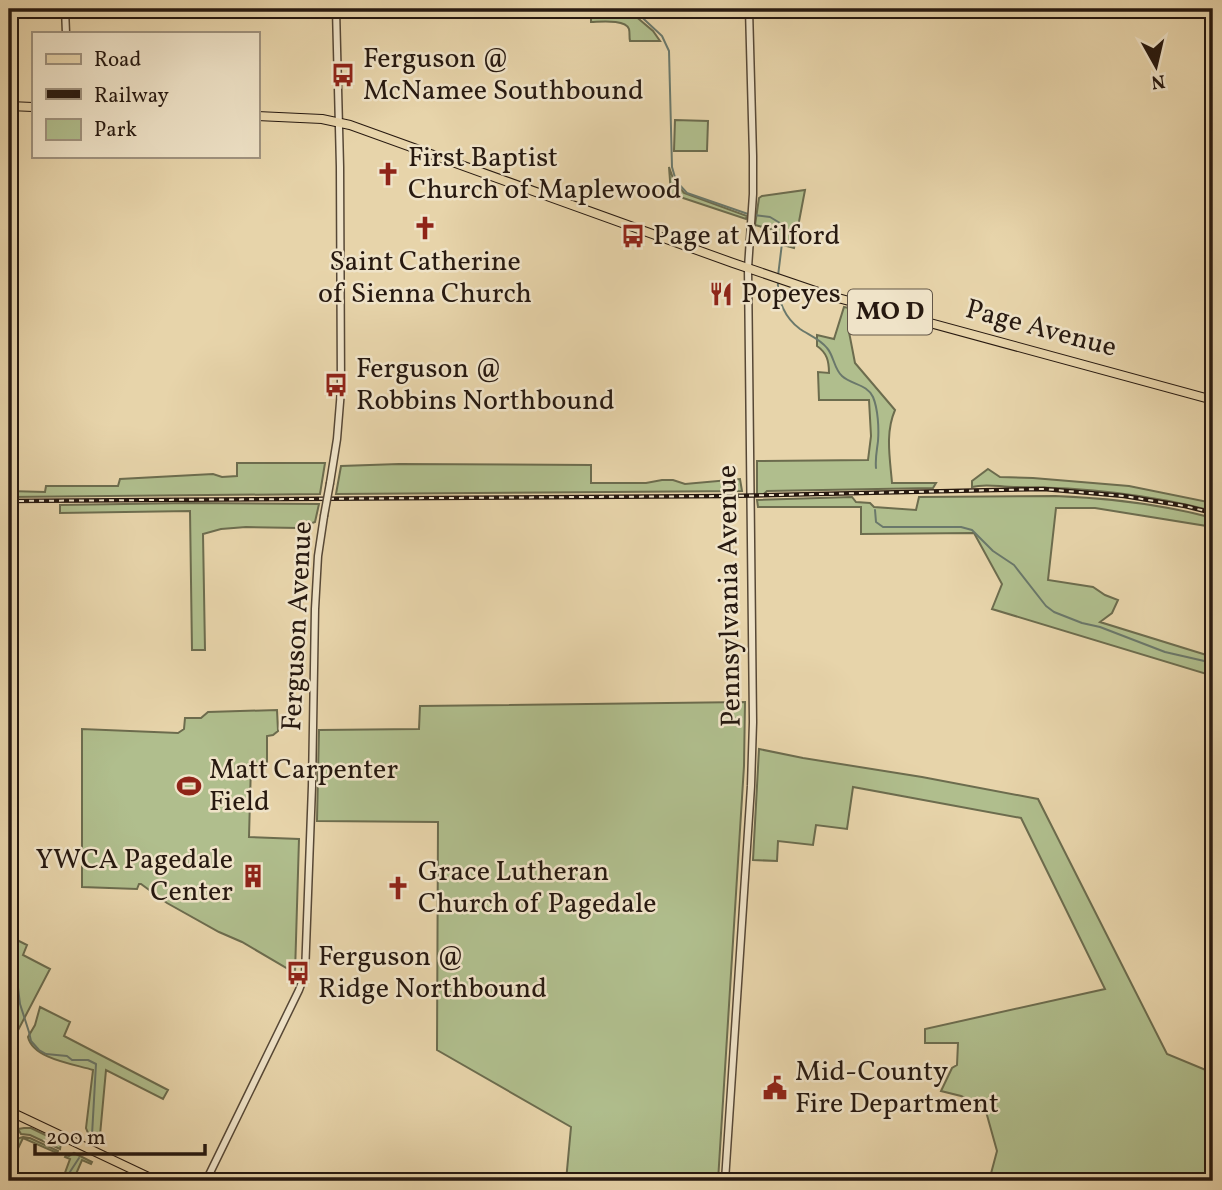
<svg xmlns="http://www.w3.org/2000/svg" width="1222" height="1190" font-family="Vollkorn,serif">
	<rect width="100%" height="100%" fill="#e7d4aa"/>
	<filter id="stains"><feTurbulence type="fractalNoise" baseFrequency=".00286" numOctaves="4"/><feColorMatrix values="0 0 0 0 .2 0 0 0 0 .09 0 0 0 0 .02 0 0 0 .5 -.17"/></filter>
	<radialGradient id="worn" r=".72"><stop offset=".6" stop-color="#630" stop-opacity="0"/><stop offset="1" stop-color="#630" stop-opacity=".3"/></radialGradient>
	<path fill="#b0be8d" stroke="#6c6c4e" stroke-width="2" d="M591 9H627L653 31 660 41H630C629 37 630 33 629 29 625 19 600 22 591 22Z
		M675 120 708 121 707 151H674Z
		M669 167 674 181 684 193 747 216 746 219 671 194Z
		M805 190 794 248 779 244 778 231 755 225 759 198 762 196Z
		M844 307 854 309 849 332 855 363 895 410C885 433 890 458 892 483H936L933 488 767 491 764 494H757V461L868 460 871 436 869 400H819L818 372 829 373C829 361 827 353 817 346V335L834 339Z
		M237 463H325L320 494 9 497V491L45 492 46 486H118L120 479 213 474 222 477 237 476Z
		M399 464 591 465V483H646L662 480H673L685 484 740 479 742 491 336 494 341 466Z
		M988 469 1000 477 1033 478 1129 486 1213 503V511C1148 494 1082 487 1014 487 1000 487 986 483 972 487V481Z
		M1055 496C1108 498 1161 504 1213 518V527L1095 508H1056L1048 580 1093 587 1105 595 1118 600 1112 613 1100 622 1213 657V676L992 609 1002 584 974 533 861 534V507H758L757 500 852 497 856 502 870 503 874 507 916 510 919 497Z
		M190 503 319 504 315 522 299 528 246 527 221 529 203 534 205 650H192L190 511 60 513V505Z
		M745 702 744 766 718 1181H566L571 1127 437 1050 438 822 317 821 319 730 419 729 420 706Z
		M277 710 278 731 273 735 267 736V764H251L249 837 299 839 295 973 242 942 219 932 167 903 141 884H139L137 889 82 887V729L178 733 184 729 185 718H201L208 712Z
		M759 749 803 758 922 777 1038 799 1167 1054 1213 1073V1181H989L997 1151 985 1108 961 1096 941 1091 952 1068 957 1065 958 1043H925V1029L1105 989 1021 818 853 787 847 829 816 825 813 845 778 841 777 861 753 860Z
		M9 936 27 945 23 955 50 969 15 1036 9 1033Z
		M40 1007 70 1022 64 1036 168 1090 163 1099 106 1070 100 1135 96 1136 88 1133 86 1128 93 1070C74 1064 33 1059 28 1037L35 1025Z
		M24 1128H31L60 1142 61 1144 60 1149 30 1135 21 1134 18 1129Z
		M23 1137 30 1138 58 1151 57 1153 23 1138 9 1167V1147L12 1146 16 1139Z
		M74 1153 92 1162 91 1164 82 1160 73 1181H62L70 1159 65 1157 66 1155 69 1156Z"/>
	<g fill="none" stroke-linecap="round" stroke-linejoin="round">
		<path stroke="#6a786b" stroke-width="2" d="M633 9 662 36 669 51 672 167 676 181 687 193 748 214
			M754 215 770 217 780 223 783 235 778 276
			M778 282C777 300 785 318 800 329 809 335 820 339 827 348 834 356 834 369 842 376 852 385 867 384 873 397 878 409 879 428 878 441 877 450 875 458 876 468
			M875 510 876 522 883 527H961L972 530 993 551 1014 565 1046 606 1054 612 1082 623 1100 627 1165 652 1213 663
			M9 946 12 950 14 955 20 1004 29 1032 31 1041 39 1050 46 1054 67 1056 72 1060H88L96 1064 92 1135
			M64 1181 79 1158"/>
		<g stroke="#574836" stroke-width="9">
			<path id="minor" d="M65 9 66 33
				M330 483 337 439 341 390 340 167 336 9
				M206 1181 299 990 305 974 312 786 315 609 318 556 324 516
				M725 1181 751 786 753 722 748 268 753 194V156L749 9"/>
		</g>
		<g stroke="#271910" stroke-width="10">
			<path id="major" d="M9 106 33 107
				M257 116 322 119 350 125 733 263 827 295 1213 400
				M9 1090 12 1082V1075
				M9 1111 157 1181"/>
		</g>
		<use href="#minor" stroke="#efe3c8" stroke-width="6"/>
		<use href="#major" stroke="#e7d4aa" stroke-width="8"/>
		<g stroke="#271910" stroke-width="4.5">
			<path id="rail" d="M9 501 729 496 1044 489 1124 496 1185 506 1213 513"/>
		</g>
		<use href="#rail" stroke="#efe3c8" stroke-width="2" stroke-dasharray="5" stroke-linecap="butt"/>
		<g stroke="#574836" stroke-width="9" stroke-linecap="butt">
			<path id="minor-bridge" d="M324 516 330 483"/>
		</g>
		<use href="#minor-bridge" stroke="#efe3c8" stroke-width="6"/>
	</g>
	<defs>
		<g id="bus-bare" transform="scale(1.89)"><path d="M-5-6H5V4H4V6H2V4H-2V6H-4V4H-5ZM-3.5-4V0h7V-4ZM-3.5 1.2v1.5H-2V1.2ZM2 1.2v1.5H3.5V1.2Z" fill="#8f2418" stroke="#efe3c8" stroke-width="2.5" paint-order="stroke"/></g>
		<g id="church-bare" transform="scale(1.89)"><path d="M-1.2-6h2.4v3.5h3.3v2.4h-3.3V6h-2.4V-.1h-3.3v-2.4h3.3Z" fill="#8f2418" stroke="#efe3c8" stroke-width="2.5" paint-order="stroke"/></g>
		<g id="restaurant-bare" transform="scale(1.89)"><path d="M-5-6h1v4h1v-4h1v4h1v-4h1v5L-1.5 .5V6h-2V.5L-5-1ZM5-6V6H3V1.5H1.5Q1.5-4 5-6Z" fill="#8f2418" stroke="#efe3c8" stroke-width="2.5" paint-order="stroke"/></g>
		<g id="stadium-bare" transform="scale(1.89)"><path d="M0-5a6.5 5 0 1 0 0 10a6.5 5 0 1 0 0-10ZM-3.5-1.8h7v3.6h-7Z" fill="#8f2418" stroke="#efe3c8" stroke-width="2.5" paint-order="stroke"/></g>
		<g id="building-bare" transform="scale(1.89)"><path d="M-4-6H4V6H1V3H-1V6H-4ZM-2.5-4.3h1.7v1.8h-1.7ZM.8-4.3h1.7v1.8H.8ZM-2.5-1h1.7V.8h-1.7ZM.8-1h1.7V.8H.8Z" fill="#8f2418" stroke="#efe3c8" stroke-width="2.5" paint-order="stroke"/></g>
		<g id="civic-bare" transform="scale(1.89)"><path d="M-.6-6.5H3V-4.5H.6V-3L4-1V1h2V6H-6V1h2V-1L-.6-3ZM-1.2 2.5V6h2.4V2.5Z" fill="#8f2418" stroke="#efe3c8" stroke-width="2.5" paint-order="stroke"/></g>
	</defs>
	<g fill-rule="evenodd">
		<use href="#bus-bare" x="343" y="75"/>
		<use href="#church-bare" x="388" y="174"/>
		<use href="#church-bare" x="425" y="228"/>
		<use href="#bus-bare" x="633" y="236"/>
		<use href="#restaurant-bare" x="721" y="294"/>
		<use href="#bus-bare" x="336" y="385"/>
		<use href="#stadium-bare" x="189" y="786"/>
		<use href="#building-bare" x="253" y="876"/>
		<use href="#church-bare" x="398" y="888"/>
		<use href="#bus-bare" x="298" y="973"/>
		<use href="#civic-bare" x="775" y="1088"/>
	</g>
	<g text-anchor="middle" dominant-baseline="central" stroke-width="5" stroke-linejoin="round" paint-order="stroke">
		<rect fill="#efe3c8" stroke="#635647" stroke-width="2" x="848" y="289.5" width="84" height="45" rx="5"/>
		<g font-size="26" font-weight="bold" fill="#271910">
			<text x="890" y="312">MO D</text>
		</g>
		<g font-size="28" fill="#271910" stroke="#efe3c8" text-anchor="start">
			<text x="363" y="59">Ferguson @<tspan x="363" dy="32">McNamee Southbound</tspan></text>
			<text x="408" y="158">First Baptist<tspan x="408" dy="32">Church of Maplewood</tspan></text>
			<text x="653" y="236">Page at Milford</text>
			<text x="425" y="262" text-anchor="middle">Saint Catherine<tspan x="425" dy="32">of Sienna Church</tspan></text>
			<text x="741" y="294">Popeyes</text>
			<text x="356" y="369">Ferguson @<tspan x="356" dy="32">Robbins Northbound</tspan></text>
			<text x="209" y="770">Matt Carpenter<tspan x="209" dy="32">Field</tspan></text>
			<text x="233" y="860" text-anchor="end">YWCA Pagedale<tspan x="233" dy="32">Center</tspan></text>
			<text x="418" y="872">Grace Lutheran<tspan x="418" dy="32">Church of Pagedale</tspan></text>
			<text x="318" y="957">Ferguson @<tspan x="318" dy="32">Ridge Northbound</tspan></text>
			<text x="795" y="1072">Mid-County<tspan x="795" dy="32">Fire Department</tspan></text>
		</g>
		<g font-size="28" fill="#271910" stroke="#efe3c8">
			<text transform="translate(1041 329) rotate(15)">Page Avenue</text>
			<text transform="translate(730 596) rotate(-91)">Pennsylvania Avenue</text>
			<text transform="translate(298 626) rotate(-87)">Ferguson Avenue</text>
		</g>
	</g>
	<rect width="1222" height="1190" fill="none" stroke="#e7d4aa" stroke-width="35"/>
	<rect x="10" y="10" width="1201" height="1169" fill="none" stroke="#271910" stroke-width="3.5"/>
	<rect x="18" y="18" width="1187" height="1155" fill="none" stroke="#271910" stroke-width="2"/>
	<rect x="32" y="32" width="228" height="126" fill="#efe3c8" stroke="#9f927e" stroke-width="2"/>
	<rect x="46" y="54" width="35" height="10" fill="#e7d4aa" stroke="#9f927e" stroke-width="2"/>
	<text x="94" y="66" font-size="21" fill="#271910">Road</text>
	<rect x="46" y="89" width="35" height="10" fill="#271910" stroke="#9f927e" stroke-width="2"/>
	<text x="94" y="102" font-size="21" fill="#271910">Railway</text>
	<rect x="46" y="119" width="35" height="21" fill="#b0be8d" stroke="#9f927e" stroke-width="2"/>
	<text x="94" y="136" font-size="21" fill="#271910">Park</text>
	<g transform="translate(1156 66) rotate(172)" stroke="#efe3c8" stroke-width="5" paint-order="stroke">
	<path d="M0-5L12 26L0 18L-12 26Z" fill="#271910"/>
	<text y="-10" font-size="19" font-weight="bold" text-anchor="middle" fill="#271910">N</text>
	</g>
	<path d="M35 1144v10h170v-10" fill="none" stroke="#271910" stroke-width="3.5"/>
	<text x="46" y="1144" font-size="21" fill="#271910" stroke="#efe3c8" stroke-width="5" paint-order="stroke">200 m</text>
	<rect width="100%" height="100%" filter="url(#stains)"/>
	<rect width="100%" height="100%" fill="url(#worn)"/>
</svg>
